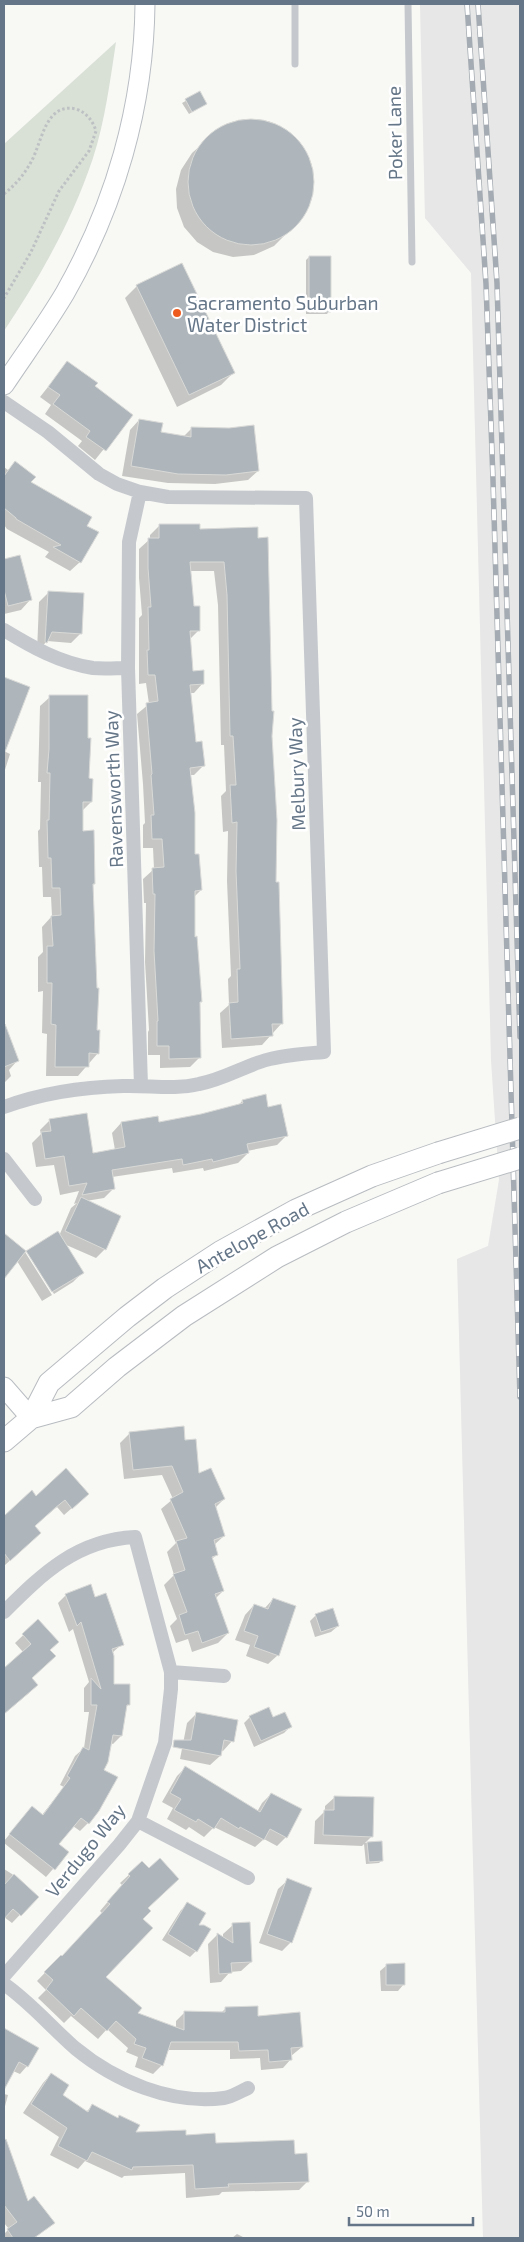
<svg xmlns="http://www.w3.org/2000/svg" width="524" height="2242" font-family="'Exo 2',sans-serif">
	<rect width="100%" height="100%" fill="#f8f8f5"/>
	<path fill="#e6e7e6" d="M420 4H520V2238H483L457 1259 488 1246 499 1180 491 1060 471 273 425 218Z"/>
	<path fill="#d9e0d6" d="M116 42C110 81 105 121 93 158 72 221 40 277 4 331V144Z"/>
	<path fill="#0003" d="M200 93 206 104 189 114 182 103Z
		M239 120H258L279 126 296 138 308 156 313 177 311 198 302 218 274 246 254 255 233 257 213 252 197 242 184 227 177 208 176 189 181 170 192 153 220 128Z
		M309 257 329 311 327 314H306V260Z
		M137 286 233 373 221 385 177 407 125 298Z
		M67 363 94 387 131 415 95 460 78 446 82 441 45 414 51 405 40 397Z
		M139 420 160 433 183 437 192 428 258 471 248 480 215 484 168 483 122 476 130 430Z
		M15 463 29 483 86 526 80 562 70 571 45 557 49 552 7 529 4 525V467L8 470Z
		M160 525 198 531 257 529 271 735 274 883 282 1023 262 1045 222 1048 220 1013 229 1005 228 979 231 976 227 881 228 831 223 832 221 796 226 791 224 745H221L218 605 214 571H190L193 608 199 630 190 639 192 672 203 683 194 693H189L195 743 204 765 194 775H190L194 855 201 890 194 897V938L200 1057 190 1067 160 1068V1055H148V1032L149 1030 145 962 146 903H144L143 879 154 869 153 848H143V825L145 823 143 784 137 714 149 704 146 683 139 684V618L142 615 139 578V549L150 539V535Z
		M19 557 30 600 21 610 4 614V561Z
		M48 593 81 633 71 643 47 641 37 652 39 602Z
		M6 679 28 688 4 750V682Z
		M50 697 88 780 91 802 82 811V832L94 884 92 886 98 1053 78 1076H46L47 1034 42 1033 43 991 38 992V957L43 952 42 927 52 916 51 897H43L42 867H39L38 831 40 829 41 782H38L40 706Z
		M4 751 10 754 4 773Z
		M4 1021 17 1061 9 1070 11 1076 4 1083Z
		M242 1101 267 1108 287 1135 277 1145 247 1151 248 1153 238 1163 204 1171 203 1168 173 1173 172 1168 112 1177 114 1188 104 1198 86 1201 105 1249 96 1258 64 1244 82 1273 73 1282 54 1294 28 1252H25L52 1295 42 1301 17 1261 4 1277V1234L26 1252 57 1233 59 1236 71 1208 77 1203 74 1204 79 1191 60 1195 54 1165 36 1167 32 1143 41 1134 40 1130 50 1120 92 1155 115 1150 112 1133 121 1123 158 1124 238 1106Z
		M130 1433 184 1442 198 1475 224 1499 215 1508 224 1536 214 1545 217 1554 212 1559 223 1591 215 1599 228 1633 218 1643 192 1652 188 1639 176 1643 170 1626 177 1619 164 1585 174 1575 167 1552 176 1543 161 1509 173 1499 162 1475 124 1479 120 1443Z
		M32 1492 36 1497 80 1501 64 1515 57 1507 33 1527 31 1541 4 1566V1518Z
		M66 1595 95 1598 122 1644 112 1653 113 1685 129 1704 125 1708 121 1736 113 1744 110 1743 88 1823 80 1831 73 1826 57 1845 67 1853 46 1877 4 1843V1841L32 1807 42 1815 64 1787 60 1785 75 1756 84 1748 89 1712H84V1688L89 1682 73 1629 69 1632 58 1603Z
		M273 1599 278 1655 268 1664 246 1656 250 1645 235 1640 245 1615 254 1605 264 1609Z
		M316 1615 338 1626 331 1632 315 1637 310 1621Z
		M38 1621 49 1650 30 1678 29 1693 4 1714V1666L6 1668 23 1652 15 1643Z
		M197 1713 232 1741 223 1751 221 1750 220 1756 210 1765 180 1759 187 1723Z
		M250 1717 273 1719 290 1727 284 1733 254 1747 244 1723Z
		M185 1768 257 1812 262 1803 271 1794 286 1837 277 1846 264 1839 255 1847 214 1827 204 1837 189 1827 186 1830 167 1819 173 1808 162 1802 177 1776Z
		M335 1797 372 1836 365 1843 381 1842 382 1860 379 1863 366 1864 364 1844 362 1846 314 1844 315 1821 325 1811V1806Z
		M142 1863 146 1908 142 1920 104 1977 136 2014 176 2028V2021L185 2012 221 2013 225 2009 257 2017 302 2047 291 2056V2059L283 2068 261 2070 260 2058 230 2059V2050H167L162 2065 153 2074 135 2067 138 2057 126 2052 128 2048 107 2029 98 2039 71 2016 64 2023 38 1998 46 1990 37 1981 61 1956 62 1958 102 1913 100 1911 122 1885 120 1883Z
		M4 1869 12 1874 37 1897 12 1923 4 1917Z
		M288 1880 291 1942 282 1951 259 1943 278 1889Z
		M188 1904 196 1927V1951L190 1957 162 1940 181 1910Z
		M233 1925 251 1962 241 1971 230 1972 221 1982 210 1983 208 1944 217 1935 223 1938V1934Z
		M387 1965 404 1984 398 1991H381L380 1971Z
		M7 2031 27 2066 20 2074 13 2071 4 2087V2035Z
		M51 2074 61 2095 86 2112 92 2106 117 2119 119 2117 134 2134 185 2136 215 2144 294 2155 308 2181 299 2190 222 2192 219 2195 186 2198 185 2173 124 2176 122 2178 85 2161 78 2169 50 2155 59 2137 23 2113 43 2083Z
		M4 2094 8 2095 4 2110Z
		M4 2145 6 2163 27 2203 53 2223 35 2238H4V2234L9 2229 4 2223Z
		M237 2234 245 2238H232Z"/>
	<path fill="#aeb6bc" stroke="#d9dad7" d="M200 91 207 104 192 112 185 99Z
		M188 182a63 63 0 1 1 126 0a63 63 0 1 1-126 0Z
		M309 256H331V312L309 311Z
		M182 263 235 373 189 395 136 285Z
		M67 361 98 383 95 386 133 415 106 451 86 437 90 431 53 404 60 395 48 387Z
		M139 419 163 423 161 432 191 437V427L229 428 254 425 259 471 226 475 178 474 131 466Z
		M15 461 36 477 31 482 92 517 87 526 99 532 81 563 53 547 61 545 16 519V518L4 508V476Z
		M159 524H200V529L258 527V538L268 537 272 711H274L272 736 277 820 276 882H279L283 1024H272L273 1036 231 1039 229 1003 238 1002 237 969H240L236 871 237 822 232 823 230 785H236L233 736H230L227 595 224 562H190L194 606H200V631H190L193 671 204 670V684L190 685 196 742 202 741 205 766 190 768 195 813V854H199L202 890 195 891V937L197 936 202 1002H200L201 1058 169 1059V1046H157V1021H158L154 951 155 894H153L152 868 164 867 162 839H152L151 815H154L151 775 152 774 146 703 158 701 155 675H148L147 650H149L148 607H151L148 568V538H159Z
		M20 555 32 600 8 606 4 590V559Z
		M48 591 84 593 82 634 52 632 47 643 45 642Z
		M4 677 30 687 5 752 4 751Z
		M49 695H88V738H91L89 778 93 779 92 802H83V831L94 830 95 884H93L97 988H99L97 1030H100L99 1054 89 1053V1067H55L56 1025 51 1024 52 983H47V946H53L51 916 61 915 60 888H52L51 858H48L47 820H49L50 773H47L49 749Z
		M5 1024 19 1061 4 1067V1025Z
		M266 1094 268 1107 281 1104 288 1136 247 1144 249 1153 213 1162 212 1159 183 1165 182 1159 112 1170 115 1189 82 1195 87 1183 69 1186 64 1156 45 1159 41 1132 51 1131 49 1119 87 1113 93 1153 125 1147 121 1122 158 1116 159 1122 201 1114 243 1103 242 1100Z
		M81 1197 121 1216 106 1250 65 1231Z
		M58 1231 84 1273 52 1292 26 1251 4 1279V1233L26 1251Z
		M184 1426 185 1440 196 1439 199 1473 211 1468 225 1499 215 1504 225 1536 214 1540 218 1555 212 1557 224 1591 215 1594 229 1633 202 1643 198 1631 185 1635 179 1615 187 1612 173 1574 185 1570 176 1541 187 1538 170 1499 183 1492 172 1466 133 1470 129 1432Z
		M66 1468 89 1494 72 1509 65 1500 55 1508 35 1526 41 1533 10 1561 4 1553V1516L32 1490 36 1496Z
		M91 1584 95 1597 106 1593 113 1613 124 1645 112 1649 114 1656V1684H130V1705H127L122 1736 113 1735 108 1762 104 1770 118 1777 99 1811 89 1824 81 1818 59 1844 69 1852 55 1870 9 1834 32 1806 43 1815 70 1778 67 1776 83 1747 89 1750 97 1705H91V1678L101 1689 81 1622 77 1626 65 1594Z
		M273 1598 296 1606 279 1656 254 1647 258 1636 244 1631 254 1604 268 1609Z
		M333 1608 339 1626 321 1632 315 1614Z
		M38 1619 59 1642 50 1650 56 1656 32 1678 38 1685 4 1714V1668L31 1644 22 1634Z
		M269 1707 273 1717 285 1712 292 1727 261 1741 249 1716Z
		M196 1712 238 1720 234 1742 224 1740 221 1756 173 1747 174 1740H191Z
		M185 1766 260 1812 271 1793 302 1809 287 1838 270 1829 264 1840 240 1827 239 1829 221 1818 214 1829 198 1819 196 1822 174 1810 181 1799 170 1793Z
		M334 1796 374 1797 373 1837 323 1835 324 1810H334Z
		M382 1841 383 1861 369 1862 367 1842Z
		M160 1858 179 1879 148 1908 151 1911 143 1919 153 1928 106 1977 142 2008 138 2013 184 2030V2011L225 2012V2007L258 2006V2016L300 2012 303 2047 291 2048 292 2060 269 2062 268 2050 239 2051 238 2042H171L163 2066 142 2058 146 2048 134 2044 136 2039 116 2021 107 2031 81 2008 74 2016 46 1989 53 1980 44 1972 61 1955 62 1956 110 1904 107 1902 130 1876 128 1874 142 1861 149 1868Z
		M14 1874 39 1897 21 1916 13 1909 4 1919V1885Z
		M287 1878 312 1888 292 1943 267 1934Z
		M187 1902 206 1913 199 1925H204L211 1929 197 1952 168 1934Z
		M250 1922 252 1962 231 1963 232 1973 219 1974 217 1933 233 1943 232 1923Z
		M405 1963V1985H386V1964Z
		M4 2028 39 2048 28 2067 19 2062 4 2090Z
		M51 2073 69 2085 63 2095 88 2112 92 2104 118 2118 119 2115 140 2125 136 2132 186 2130V2135L215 2133 216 2143 294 2140 295 2154 307 2153 309 2182 228 2184 229 2187 195 2189 193 2165 133 2167 132 2170 92 2152 87 2161 58 2146 67 2128 31 2104Z
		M6 2139 28 2201 34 2196 55 2223 34 2238H13L7 2229 17 2222 4 2205V2140Z"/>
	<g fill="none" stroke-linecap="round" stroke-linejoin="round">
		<g stroke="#b9bec3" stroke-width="21">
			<path id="secondary" d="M4 385C24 355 46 325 65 293 115 205 144 106 145 4
				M4 1387 31 1418"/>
		</g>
		<g stroke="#b8bcc0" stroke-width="23">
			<path id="primary" d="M31 1418 71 1407 117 1367 184 1316 277 1257 346 1222 438 1183
				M4 1441 31 1418 49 1383 127 1317 165 1288 220 1252 296 1210 372 1176 438 1153"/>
		</g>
		<path stroke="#bec1c3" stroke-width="3" stroke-dasharray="2.5 2.5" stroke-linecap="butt" d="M4 194C15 185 24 175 31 162 42 143 45 102 76 109 86 112 93 121 96 131L89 151 59 191 31 252 4 298"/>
		<path stroke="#c5c9cd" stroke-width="7" d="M295 4V64
			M408 4 412 262"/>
		<path stroke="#c5c9cd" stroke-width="14" d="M4 402 48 432 99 474 117 484 140 492 168 497 306 498 324 1052C303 1054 280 1055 260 1062 239 1069 221 1080 199 1084 174 1090 149 1085 123 1086 83 1087 42 1093 4 1107
			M140 492 129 542 128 668 141 1086
			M4 630C32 647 60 663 93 668 104 669 117 668 128 668
			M4 1159 35 1199
			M4 1612C43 1573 77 1540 135 1537L171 1672V1689L165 1743 138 1821 119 1845 4 1976
			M171 1672 224 1676
			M138 1821 248 1878
			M4 1984C30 2002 51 2027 75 2048 115 2081 171 2105 224 2098 232 2097 241 2091 248 2088"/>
		<use href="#secondary" stroke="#fff" stroke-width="19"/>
		<use href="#primary" stroke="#fff" stroke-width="21"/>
		<g stroke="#a5abb2" stroke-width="5.5">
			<path id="rail" d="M467 4 486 284 493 480 520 1397
				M478 4 497 283 520 1037"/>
		</g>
		<use href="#rail" stroke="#fff" stroke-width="4" stroke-dasharray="11" stroke-linecap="butt"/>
		<g stroke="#b8bcc0" stroke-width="23" stroke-linecap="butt">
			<path id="primary-bridge" d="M438 1153 520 1128
				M438 1183 520 1158"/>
		</g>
		<use href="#primary-bridge" stroke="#fff" stroke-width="21"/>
	</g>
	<circle fill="#ee5b1f" stroke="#fff" stroke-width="2" cx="177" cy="313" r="5"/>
	<g text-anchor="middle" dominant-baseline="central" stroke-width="5" stroke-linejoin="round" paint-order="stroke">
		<g font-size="19" fill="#657688" stroke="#fff">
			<text transform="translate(394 133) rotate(-91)">Poker Lane</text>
			<text transform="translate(296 774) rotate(-92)">Melbury Way</text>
			<text transform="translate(113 789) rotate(-92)">Ravensworth Way</text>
			<text transform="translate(252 1237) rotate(-29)">Antelope Road</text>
			<text transform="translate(85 1850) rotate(-51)">Verdugo Way</text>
		</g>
		<g font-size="19" fill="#657688" stroke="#fff" text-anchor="start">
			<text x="187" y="302">Sacramento Suburban<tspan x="187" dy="22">Water District</tspan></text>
		</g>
	</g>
	<rect width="524" height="2242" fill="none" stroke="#657688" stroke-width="10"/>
	<path d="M349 2217v8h124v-8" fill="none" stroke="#657688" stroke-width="2.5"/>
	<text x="356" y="2217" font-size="15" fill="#657688" stroke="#ffffff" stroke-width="4" paint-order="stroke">50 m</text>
</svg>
